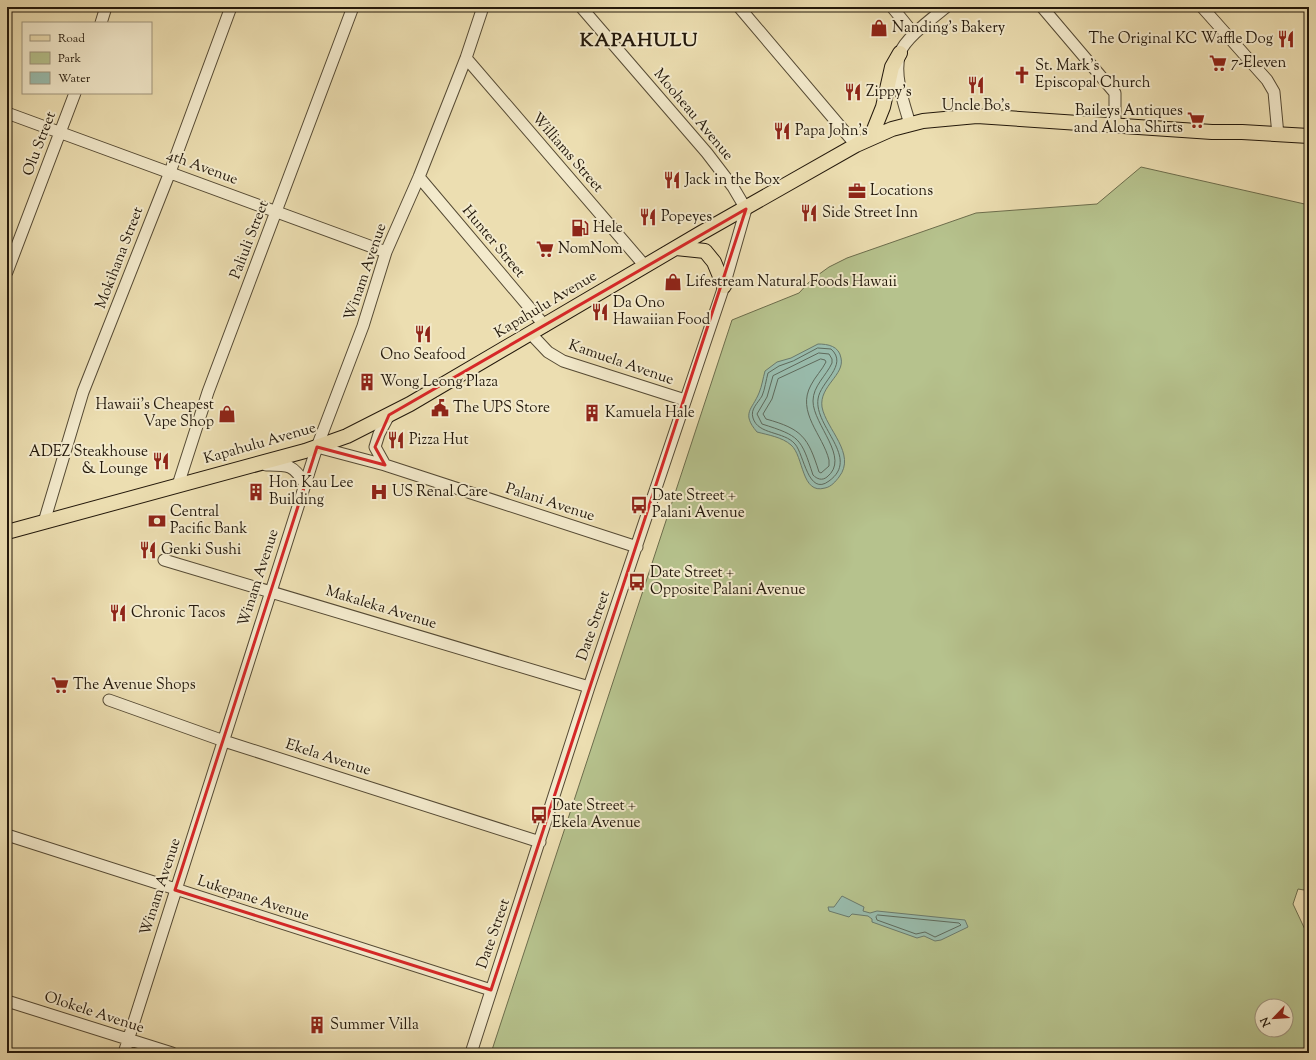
<svg xmlns="http://www.w3.org/2000/svg" width="1316" height="1060" font-family="'Sorts Mill Goudy',serif">
	<rect width="100%" height="100%" fill="#ecdeb1"/>
	<filter id="stains"><feTurbulence type="fractalNoise" baseFrequency=".005" numOctaves="4"/><feColorMatrix values="0 0 0 0 .2 0 0 0 0 .09 0 0 0 0 .02 0 0 0 .5 -.17"/></filter>
	<radialGradient id="worn" r=".72"><stop offset=".6" stop-color="#630" stop-opacity="0"/><stop offset="1" stop-color="#630" stop-opacity=".3"/></radialGradient>
	<path fill="#b6c28d" stroke="#6c6d4c" fill-rule="evenodd" d="M1141 167 1309 205V873L1304 890 1298 889 1293 904 1309 938V1053H491L732 320 799 293 811 280 829 267 847 258 976 213 1097 204ZM1262 1006H1286V1030H1262Z"/>
	<path fill="#99bcad" stroke="#6a7a6c" d="M818 344C828 344 839 346 841 358 845 375 819 386 822 407 826 429 857 454 839 477 836 481 831 487 825 488 801 495 804 456 791 445 782 437 768 435 757 432 741 413 752 410 759 393 762 386 763 378 765 371L777 362 791 358Z
		M842 896 864 907 863 911 870 913 877 911 965 920 968 927 941 940 935 941 924 936 917 938 872 922V919L868 916 852 914 849 917 829 911 828 907H834Z"/>
	<g fill="none" stroke-linecap="round" stroke-linejoin="round">
		<path stroke="#5e6a5c" stroke-width="1" d="M818 348 831 349C849 365 820 382 818 399 814 427 861 458 829 481 808 497 804 454 795 444 784 431 758 435 753 418 750 409 758 403 762 396 765 389 766 380 768 373L779 366 793 361Z
			M819 353 829 354 832 359V363C826 376 813 386 813 401 813 425 851 458 827 477 822 481 817 479 813 475 801 438 800 436 762 424L757 414 767 397 773 376Z
			M821 359 825 360 826 362C822 370 815 377 811 385 796 412 823 435 829 460V466L821 473 819 472C808 437 802 429 766 419L763 414 772 399 778 379Z
			M878 915 959 923 961 925 935 937 925 932 916 934 877 920 876 917Z"/>
		<g stroke="#554a34" stroke-width="13">
			<path id="minor" d="M739 7 856 145
				M892 7 914 34
				M1042 7 1115 93V125
				M1202 7 1267 80 1274 92 1278 135
				M101 23 106 7
				M466 58 645 266
				M7 113 386 252
				M910 124C904 104 893 74 900 53 905 38 933 18 946 7
				M419 177 545 326
				M7 272 75 93
				M531 334 548 352 563 361 685 400
				M317 447 385 465 637 547
				M266 465C288 465 293 464 305 484
				M385 465 375 447 379 434 389 415
				M178 485 208 392 353 7
				M44 522 83 392 170 172 231 7
				M164 560 589 687
				M109 700 224 741 540 842
				M7 835 491 990
				M7 1001 172 1053
				M124 1053 317 447 363 326 386 252 419 177 466 58 483 7
				M471 1053 589 687 724 286 746 209 733 187 707 153 581 7"/>
		</g>
		<g stroke="#23180b" stroke-width="16">
			<path id="major" d="M871 137 883 107 892 67 900 53
				M676 248 705 251 714 262 724 286
				M7 532 305 451 347 436 410 404 701 233 856 145 892 129 923 121 977 116 1212 132H1242L1309 136"/>
		</g>
		<use href="#minor" stroke="#f3eacc" stroke-width="11"/>
		<use href="#major" stroke="#ecdeb1" stroke-width="14"/>
	</g>
	<path fill="none" stroke="#d62828" stroke-width="3" stroke-linejoin="round" d="M746 209 491 990 175 890 317 447 385 465 375 447 389 415Z"/>
	<defs>
		<g id="shop-bare" transform="scale(1.38)"><path d="M-5-2.5h2.3a2.7 3.5 0 0 1 5.4 0H5L5.5 6h-11ZM-1.5-2.5h3a1.5 2.3 0 0 0-3 0Z" fill="#8f2418" stroke="#f3eacc" stroke-width="2.5" paint-order="stroke"/></g>
		<g id="restaurant-bare" transform="scale(1.38)"><path d="M-5-6h1v4h1v-4h1v4h1v-4h1v5L-1.5 .5V6h-2V.5L-5-1ZM5-6V6H3V1.5H1.5Q1.5-4 5-6Z" fill="#8f2418" stroke="#f3eacc" stroke-width="2.5" paint-order="stroke"/></g>
		<g id="supermarket-bare" transform="scale(1.38)"><path d="M-6-5.5h2.5l.6 2H6L4.5 2H-2.5L-4.4-4H-6ZM-1.5 3.2a1.3 1.3 0 1 0 .1 0ZM3 3.2a1.3 1.3 0 1 0 .1 0Z" fill="#8f2418" stroke="#f3eacc" stroke-width="2.5" paint-order="stroke"/></g>
		<g id="church-bare" transform="scale(1.38)"><path d="M-1.2-6h2.4v3.5h3.3v2.4h-3.3V6h-2.4V-.1h-3.3v-2.4h3.3Z" fill="#8f2418" stroke="#f3eacc" stroke-width="2.5" paint-order="stroke"/></g>
		<g id="office-bare" transform="scale(1.38)"><path d="M-6-3h4V-5.5h4V-3h4V5H-6ZM-1-4.5V-3h2v-1.5ZM-6 0V1H6V0Z" fill="#8f2418" stroke="#f3eacc" stroke-width="2.5" paint-order="stroke"/></g>
		<g id="fuel-bare" transform="scale(1.38)"><path d="M-5.5-6h7V0h2V4h1.3V-2.5L3-4.5l.8-.8L6-3V5H2.5V1h-1V6h-7ZM-4.2-4.7v3.2H.2V-4.7Z" fill="#8f2418" stroke="#f3eacc" stroke-width="2.5" paint-order="stroke"/></g>
		<g id="building-bare" transform="scale(1.38)"><path d="M-4-6H4V6H1V3H-1V6H-4ZM-2.5-4.3h1.7v1.8h-1.7ZM.8-4.3h1.7v1.8H.8ZM-2.5-1h1.7V.8h-1.7ZM.8-1h1.7V.8H.8Z" fill="#8f2418" stroke="#f3eacc" stroke-width="2.5" paint-order="stroke"/></g>
		<g id="civic-bare" transform="scale(1.38)"><path d="M-.6-6.5H3V-4.5H.6V-3L4-1V1h2V6H-6V1h2V-1L-.6-3ZM-1.2 2.5V6h2.4V2.5Z" fill="#8f2418" stroke="#f3eacc" stroke-width="2.5" paint-order="stroke"/></g>
		<g id="hospital-bare" transform="scale(1.38)"><path d="M-5-5h3v3.5h4V-5h3V5h-3V1.5h-4V5h-3Z" fill="#8f2418" stroke="#f3eacc" stroke-width="2.5" paint-order="stroke"/></g>
		<g id="bus-bare" transform="scale(1.38)"><path d="M-5-6H5V4H4V6H2V4H-2V6H-4V4H-5ZM-3.5-4V0h7V-4ZM-3.5 1.2v1.5H-2V1.2ZM2 1.2v1.5H3.5V1.2Z" fill="#8f2418" stroke="#f3eacc" stroke-width="2.5" paint-order="stroke"/></g>
		<g id="bank-bare" transform="scale(1.38)"><path d="M-6-4H6V4H-6ZM0-2.3a2.3 2.3 0 1 0 0 4.6a2.3 2.3 0 1 0 0-4.6Z" fill="#8f2418" stroke="#f3eacc" stroke-width="2.5" paint-order="stroke"/></g>
	</defs>
	<g fill-rule="evenodd">
		<use href="#shop-bare" x="879" y="28"/>
		<use href="#restaurant-bare" x="1286" y="39"/>
		<use href="#supermarket-bare" x="1218" y="63"/>
		<use href="#church-bare" x="1022" y="75"/>
		<use href="#restaurant-bare" x="976" y="85"/>
		<use href="#restaurant-bare" x="853" y="92"/>
		<use href="#supermarket-bare" x="1196" y="120"/>
		<use href="#restaurant-bare" x="782" y="131"/>
		<use href="#restaurant-bare" x="672" y="180"/>
		<use href="#office-bare" x="857" y="191"/>
		<use href="#restaurant-bare" x="809" y="213"/>
		<use href="#restaurant-bare" x="648" y="217"/>
		<use href="#fuel-bare" x="580" y="228"/>
		<use href="#supermarket-bare" x="545" y="249"/>
		<use href="#shop-bare" x="673" y="282"/>
		<use href="#restaurant-bare" x="600" y="312"/>
		<use href="#restaurant-bare" x="423" y="334"/>
		<use href="#building-bare" x="367" y="382"/>
		<use href="#civic-bare" x="440" y="408"/>
		<use href="#building-bare" x="592" y="413"/>
		<use href="#shop-bare" x="227" y="414"/>
		<use href="#restaurant-bare" x="396" y="440"/>
		<use href="#restaurant-bare" x="161" y="461"/>
		<use href="#building-bare" x="256" y="492"/>
		<use href="#hospital-bare" x="379" y="492"/>
		<use href="#bus-bare" x="639" y="505"/>
		<use href="#bank-bare" x="157" y="521"/>
		<use href="#restaurant-bare" x="148" y="550"/>
		<use href="#bus-bare" x="637" y="582"/>
		<use href="#restaurant-bare" x="118" y="613"/>
		<use href="#supermarket-bare" x="60" y="685"/>
		<use href="#bus-bare" x="539" y="815"/>
		<use href="#building-bare" x="317" y="1025"/>
	</g>
	<g text-anchor="middle" dominant-baseline="central" stroke-width="4" stroke-linejoin="round" paint-order="stroke">
		<g font-size="15" fill="#23180b" stroke="#f3eacc" text-anchor="start">
			<text x="892" y="28">Nanding's Bakery</text>
			<text x="1273" y="39" text-anchor="end">The Original KC Waffle Dog</text>
			<text x="1231" y="63">7-Eleven</text>
			<text x="1035" y="66">St. Mark's<tspan x="1035" dy="17">Episcopal Church</tspan></text>
			<text x="866" y="92">Zippy's</text>
			<text x="976" y="106" text-anchor="middle">Uncle Bo's</text>
			<text x="1183" y="111" text-anchor="end">Baileys Antiques<tspan x="1183" dy="17">and Aloha Shirts</tspan></text>
			<text x="795" y="131">Papa John's</text>
			<text x="685" y="180">Jack in the Box</text>
			<text x="870" y="191">Locations</text>
			<text x="822" y="213">Side Street Inn</text>
			<text x="661" y="217">Popeyes</text>
			<text x="593" y="228">Hele</text>
			<text x="558" y="249">NomNom</text>
			<text x="686" y="282">Lifestream Natural Foods Hawaii</text>
			<text x="613" y="303">Da Ono<tspan x="613" dy="17">Hawaiian Food</tspan></text>
			<text x="423" y="355" text-anchor="middle">Ono Seafood</text>
			<text x="380" y="382">Wong Leong Plaza</text>
			<text x="214" y="405" text-anchor="end">Hawaii’s Cheapest<tspan x="214" dy="17">Vape Shop</tspan></text>
			<text x="453" y="408">The UPS Store</text>
			<text x="605" y="413">Kamuela Hale</text>
			<text x="409" y="440">Pizza Hut</text>
			<text x="148" y="452" text-anchor="end">ADEZ Steakhouse<tspan x="148" dy="17">&amp; Lounge</tspan></text>
			<text x="269" y="483">Hon Kau Lee<tspan x="269" dy="17">Building</tspan></text>
			<text x="392" y="492">US Renal Care</text>
			<text x="652" y="496">Date Street +<tspan x="652" dy="17">Palani Avenue</tspan></text>
			<text x="170" y="512">Central<tspan x="170" dy="17">Pacific Bank</tspan></text>
			<text x="161" y="550">Genki Sushi</text>
			<text x="650" y="573">Date Street +<tspan x="650" dy="17">Opposite Palani Avenue</tspan></text>
			<text x="131" y="613">Chronic Tacos</text>
			<text x="73" y="685">The Avenue Shops</text>
			<text x="552" y="806">Date Street +<tspan x="552" dy="17">Ekela Avenue</tspan></text>
			<text x="330" y="1025">Summer Villa</text>
		</g>
		<g font-size="15" fill="#23180b" stroke="#f3eacc">
			<text transform="translate(693 115) rotate(50)">Mooheau Avenue</text>
			<text transform="translate(40 144) rotate(-69)">Olu Street</text>
			<text transform="translate(567 153) rotate(49)">Williams Street</text>
			<text transform="translate(202 168) rotate(20)">4th Avenue</text>
			<text transform="translate(250 240) rotate(-69)">Paliuli Street</text>
			<text transform="translate(493 242) rotate(50)">Hunter Street</text>
			<text transform="translate(120 258) rotate(-69)">Mokihana Street</text>
			<text transform="translate(366 272) rotate(-71)">Winam Avenue</text>
			<text transform="translate(546 305) rotate(-31)">Kapahulu Avenue</text>
			<text transform="translate(621 363) rotate(19)">Kamuela Avenue</text>
			<text transform="translate(260 444) rotate(-16)">Kapahulu Avenue</text>
			<text transform="translate(550 503) rotate(18)">Palani Avenue</text>
			<text transform="translate(259 578) rotate(-72)">Winam Avenue</text>
			<text transform="translate(381 608) rotate(17)">Makaleka Avenue</text>
			<text transform="translate(594 626) rotate(-71)">Date Street</text>
			<text transform="translate(328 758) rotate(18)">Ekela Avenue</text>
			<text transform="translate(161 887) rotate(-72)">Winam Avenue</text>
			<text transform="translate(253 899) rotate(18)">Lukepane Avenue</text>
			<text transform="translate(494 934) rotate(-71)">Date Street</text>
			<text transform="translate(94 1013) rotate(18)">Olokele Avenue</text>
		</g>
		<g font-size="19" font-weight="bold" letter-spacing="1" fill="#23180b" stroke="#f3eacc">
			<text x="639" y="41">KAPAHULU</text>
		</g>
	</g>
	<rect width="1316" height="1060" fill="none" stroke="#ecdeb1" stroke-width="24"/>
	<rect x="8" y="8" width="1300" height="1044" fill="none" stroke="#23180b" stroke-width="2"/>
	<rect x="12" y="12" width="1292" height="1036" fill="none" stroke="#23180b"/>
	<rect x="22" y="22" width="130" height="72" fill="#f3eacc" stroke="#a0967f"/>
	<rect x="30" y="35" width="20" height="6" fill="#ecdeb1" stroke="#a0967f"/>
	<text x="58" y="42" font-size="12" fill="#23180b">Road</text>
	<rect x="30" y="52" width="20" height="12" fill="#b6c28d" stroke="#a0967f"/>
	<text x="58" y="62" font-size="12" fill="#23180b">Park</text>
	<rect x="30" y="72" width="20" height="12" fill="#99bcad" stroke="#a0967f"/>
	<text x="58" y="82" font-size="12" fill="#23180b">Water</text>
	<g transform="translate(1274 1018) rotate(245)"><circle r="19" fill="#f3eacc" stroke="#a0967f"/>
	<path d="M0-3L7 15L0 10L-7 15Z" fill="#8f2418"/>
	<text y="-6" font-size="11" font-weight="bold" text-anchor="middle" fill="#23180b">N</text>
	</g>
	<rect width="100%" height="100%" filter="url(#stains)"/>
	<rect width="100%" height="100%" fill="url(#worn)"/>
</svg>
